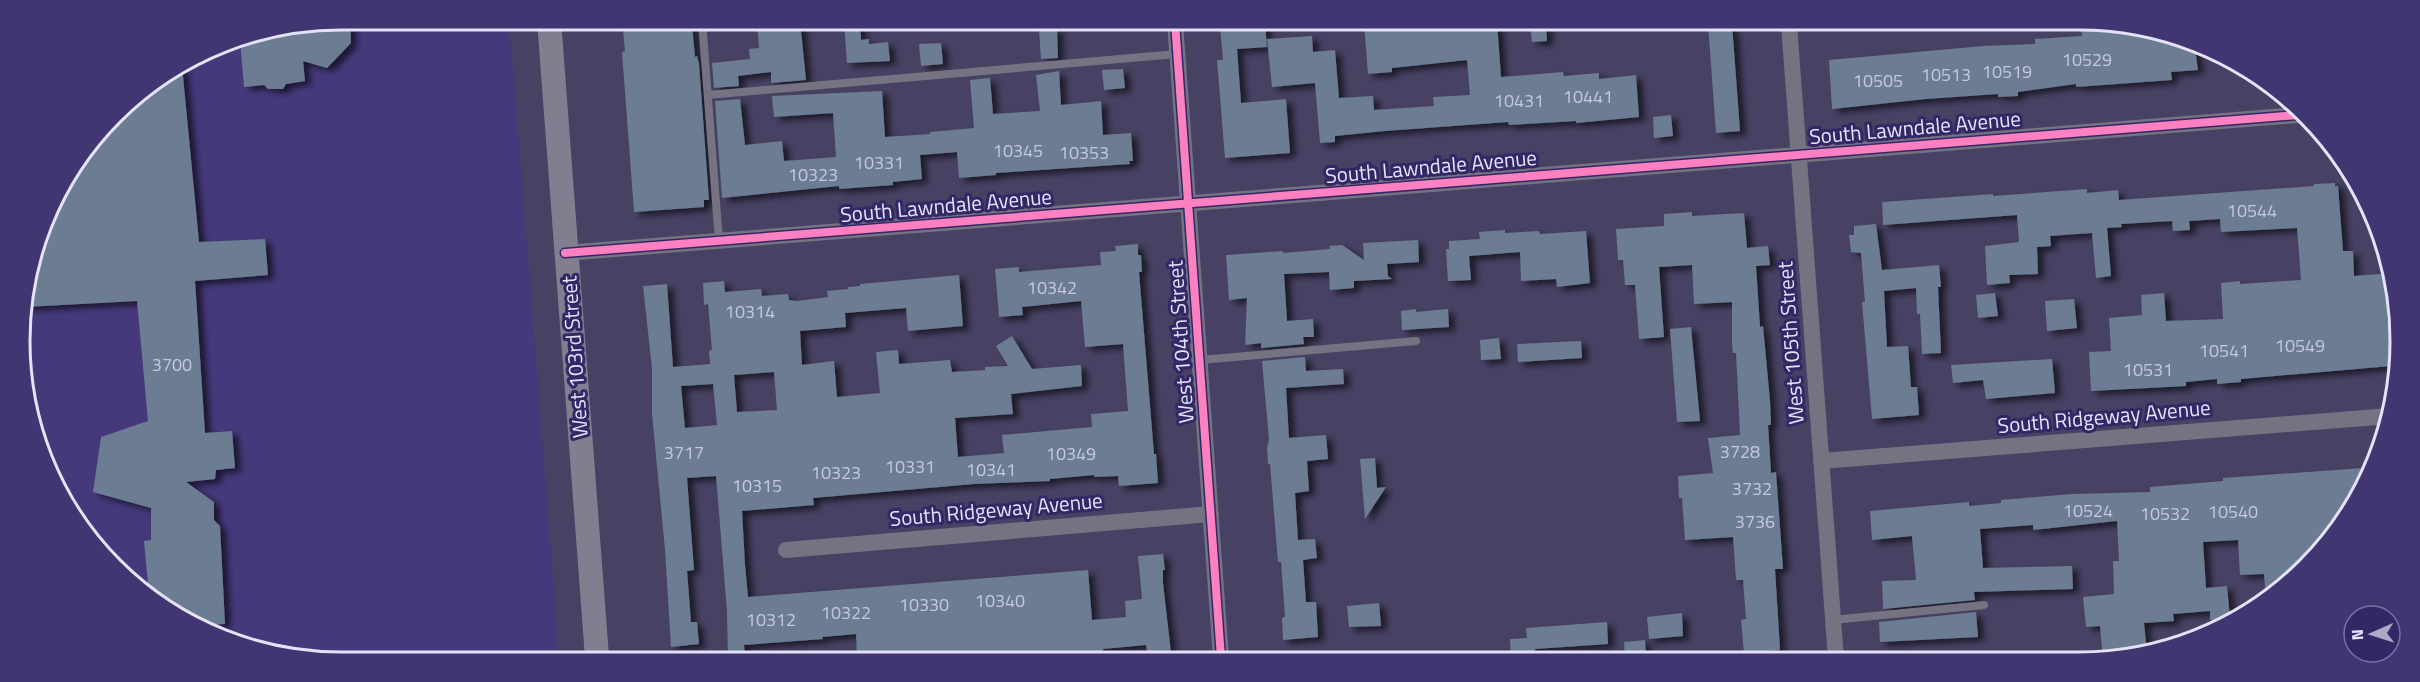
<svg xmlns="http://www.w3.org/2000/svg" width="2420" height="682" font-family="'Titillium Web',sans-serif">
	<defs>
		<filter id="shadow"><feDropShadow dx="6" dy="4" stdDeviation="3" flood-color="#0009"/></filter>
	</defs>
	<rect width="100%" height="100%" fill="#474163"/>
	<path fill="#45397b" d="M341 20H508L514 79 559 657 279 656 163 609 86 536 31 425 20 320 53 199 129 100 218 44Z"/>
	<path fill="#6c7b92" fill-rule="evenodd" filter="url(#shadow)" d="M341 20H350L351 43 327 68 303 61 305 81 286 84 283 89H268L264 85 244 87 240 40Z
		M622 20 649 21 650 27 692 25 695 57 697 56 699 64 709 200H704V207L634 212 622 52 625 51Z
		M757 21H800L806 80 771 83V72L738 76 739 86 714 88 712 63 750 59 749 49 759 48Z
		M844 21H860L861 40 869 39V44L888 42 890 61 847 63Z
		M1265 23 1267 47 1237 49 1241 103 1286 99 1290 153 1225 158 1217 60H1223L1220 26Z
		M1364 23H1497L1501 77 1563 72 1564 76 1599 73V79L1636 75 1639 117 1576 123V121L1509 125 1508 122 1385 131 1335 136V142L1320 143 1315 83 1272 87 1267 39 1312 36 1313 52 1335 50 1339 98 1373 96 1374 110 1434 106 1433 97 1470 95 1467 60 1392 68V72L1368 74Z
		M1530 24H1546L1547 41 1532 42Z
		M1708 24H1732L1740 131 1716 133Z
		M2110 26H2133L2134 36 2162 34 2195 48 2198 70 2171 72 2172 80 2076 87V84L2018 92V96L1998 97V94L1926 99 1832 109 1829 60 1983 46 2035 44V39L2082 36 2081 29 2110 28Z
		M1057 28 1058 58 1041 59 1039 30Z
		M941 43 943 64 921 66 919 44Z
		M182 66 199 242 265 239 268 275 195 281 205 433 232 431 235 468 216 470 215 479 186 482 214 502V520L220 526 225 624 202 625 163 609 149 595 144 541 151 540V508L93 492 101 437 148 421 137 301 24 307 53 199 129 100Z
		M1123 69 1125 88 1104 90 1102 70Z
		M1059 71 1061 105 1101 101 1103 135 1131 133 1133 161H1129L1130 164 996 173V175L959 178 957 152 920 155 922 179 893 182V185L839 189V186L722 198 715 101 740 99 745 145 782 141 784 161 836 157 833 113 774 117 772 96 882 91 885 137 930 134V132L974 128 970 80 990 78 993 114 1040 111 1036 75Z
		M1671 115 1673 136 1654 138 1653 117Z
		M2335 183V186H2338L2343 251H2353L2354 276 2392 273 2394 277V296L2386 297 2391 366 2241 379V382L2217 384V379L2186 382V386L2091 391 2089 352 2111 351 2109 318 2142 315 2141 295 2164 293 2166 321 2223 319 2221 283 2240 281V284L2301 280 2297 228 2221 232 2220 219 2189 221 2190 230 2173 231 2172 221 2121 224 2122 227 2107 228 2111 276 2096 278 2092 233 2050 236 2051 246 2037 247 2038 274 2009 275 2010 283 1987 285 1985 246 2019 242 2017 215 1883 225 1882 202 1993 194V196L2087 189V193L2118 190 2119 200 2314 186V184Z
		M1692 212V216L1744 213 1747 248 1768 246 1770 265 1756 266 1760 327 1763 326 1770 401 1771 425H1768L1771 473 1776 472 1783 569H1775L1780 650 1744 653 1741 620 1746 619 1743 580H1736L1733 537 1685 540 1682 498H1679L1678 476 1713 473 1708 438 1740 435 1736 353H1733L1732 344V302L1694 304 1692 265 1659 267 1664 337 1639 339 1635 285H1625L1623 260H1618L1616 229 1664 226V214Z
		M1876 224 1882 270 1939 265 1941 287H1938L1941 353 1922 354 1920 314H1917L1916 288 1884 291 1887 347 1908 346 1911 387H1917L1919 415 1872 419 1862 302H1865L1861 253 1851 252 1849 235H1854V226Z
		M1505 230V233L1539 231 1540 234 1586 231 1590 283 1557 287 1556 279 1521 281 1520 252 1469 256 1471 280 1448 281 1446 249H1449V241L1480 239 1479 232Z
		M1418 240 1419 262 1387 264 1388 276 1392 279 1354 281V288L1330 290 1329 272 1284 274 1287 321 1313 319 1314 337H1303L1304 344 1261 348V343L1245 345 1247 298 1229 300 1226 255 1283 251V253L1330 249 1329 246 1342 245 1364 260 1363 243Z
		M1138 244V255H1141L1142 272H1139L1154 454H1156L1158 483 1119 486 1118 476 1094 477V475L1050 479V481L974 484 813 498 814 505 742 511 745 565 748 597 1088 570 1092 620 1126 617 1125 601 1142 599 1138 556 1163 554 1165 570H1163V583L1171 653H1169V658H1148L1146 645 1103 649 1104 658 857 657 856 634 822 637 823 639 744 645 745 657H728L727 611 716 476 687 478 694 570 687 571 691 622H697L699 644 671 647 665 550 652 414V369L643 286 667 284 673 367 710 364 709 351 712 350 708 304 704 305 703 283 724 281 725 292 761 289 762 296 788 294 789 300 797 301 828 297 827 291 848 289V287L860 286V284L959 275 963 326 908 331 906 308 845 313 846 327 800 331 802 365 834 361 837 397 880 393 876 352 898 350 899 364 950 360 952 372 985 370V367L1008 366 996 346 1012 336 1032 369 1081 365 1082 386 1011 394 1013 414 955 418 958 457 1004 453 1002 435 1092 427 1091 414 1128 411 1123 344 1085 347 1081 301 1022 307 1023 315 999 317 995 269 1019 267V272L1101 265 1100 252 1116 251 1115 246ZM774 372 777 410 737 412 734 375ZM713 384 717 425 685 428 681 386Z
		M1995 293 1998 316 1978 318 1976 295Z
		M2074 299 2077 328 2047 331 2045 301Z
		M1416 309V312L1448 309 1449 327 1402 330 1401 311Z
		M1691 327 1700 421 1677 422 1670 329Z
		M1499 338 1501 359 1481 360 1480 340Z
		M1581 341 1582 358 1518 362 1517 344Z
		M1305 357 1306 371 1343 369 1344 384 1286 388 1289 438 1326 435 1328 459 1307 461 1309 491 1295 493 1298 540 1315 539 1317 558 1303 560 1306 602H1316L1318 637 1283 640 1282 618 1285 617 1281 562H1278L1270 464H1268L1267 448 1269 440 1262 361Z
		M2052 359 2055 393 1986 399 1983 380 1953 383 1951 365Z
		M1375 458 1377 488 1386 487 1365 519 1360 459Z
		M2363 468 2364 484 2358 501 2291 582 2266 599 2264 574 2240 575 2238 540 2203 542 2206 588 2227 586 2230 618 2210 620V611L2173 614 2174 621 2144 623 2147 652 2121 660H2103L2100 626 2086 627 2083 597 2114 594 2113 561H2119L2117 521 2033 530V525L1980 529 1983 568 2072 566 2073 589 1974 592 1975 600 1883 609 1882 581 1916 580 1912 536 1872 540 1870 511 1969 502V506L2001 503V500L2071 494 2150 492V487L2223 481V478Z
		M1379 603 1381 626 1349 627 1347 606Z
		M1976 612 1978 637 1880 642 1879 622Z
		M1682 613 1683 636 1649 639 1647 617Z
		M1607 622 1608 644 1535 649 1536 659H1511L1510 639 1527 638 1526 628Z
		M1645 640 1646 659H1625L1624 642Z"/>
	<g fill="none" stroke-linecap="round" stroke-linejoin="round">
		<path stroke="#757382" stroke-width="8" d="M702 21 719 241
			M708 95 1177 54
			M1200 360 1416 341
			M1833 620 1984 605"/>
		<path stroke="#757382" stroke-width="16" d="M1175 22 1221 658
			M1789 24 1836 659
			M565 253 2298 115
			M1821 461 2390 416
			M786 550 1211 514"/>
		<path stroke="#817e8f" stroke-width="24" d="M549 20 597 657"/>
		<g stroke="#342766" stroke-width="11">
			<path id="cycleway" d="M1175 22 1221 658
				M565 253 2298 115"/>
		</g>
		<use href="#cycleway" stroke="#ff80c0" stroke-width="8"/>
	</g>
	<g text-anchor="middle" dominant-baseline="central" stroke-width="6" stroke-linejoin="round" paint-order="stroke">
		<g font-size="18" fill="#c5c8df">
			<text x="2087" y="59">10529</text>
			<text x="2007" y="71">10519</text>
			<text x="1946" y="74">10513</text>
			<text x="1878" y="80">10505</text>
			<text x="1588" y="96">10441</text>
			<text x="1519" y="100">10431</text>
			<text x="1018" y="150">10345</text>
			<text x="1084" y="152">10353</text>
			<text x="879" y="162">10331</text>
			<text x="813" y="174">10323</text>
			<text x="2252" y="210">10544</text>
			<text x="1052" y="287">10342</text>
			<text x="750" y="311">10314</text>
			<text x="2300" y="345">10549</text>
			<text x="2224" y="350">10541</text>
			<text x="172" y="364">3700</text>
			<text x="2148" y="369">10531</text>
			<text x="1740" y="451">3728</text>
			<text x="684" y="452">3717</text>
			<text x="1071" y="453">10349</text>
			<text x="910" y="466">10331</text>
			<text x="991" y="469">10341</text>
			<text x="836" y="472">10323</text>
			<text x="757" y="485">10315</text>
			<text x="1752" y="488">3732</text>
			<text x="2088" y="510">10524</text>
			<text x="2233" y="511">10540</text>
			<text x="2165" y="513">10532</text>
			<text x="1755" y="521">3736</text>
			<text x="1000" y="600">10340</text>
			<text x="924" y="604">10330</text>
			<text x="846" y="612">10322</text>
			<text x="771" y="619">10312</text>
		</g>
		<g font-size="21" fill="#e3e2f9" stroke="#342766">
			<text transform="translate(1915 127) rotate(-5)">South Lawndale Avenue</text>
			<text transform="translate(1431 166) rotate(-5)">South Lawndale Avenue</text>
			<text transform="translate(946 205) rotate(-5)">South Lawndale Avenue</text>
			<text transform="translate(1180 342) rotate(-94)">West 104th Street</text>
			<text transform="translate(1790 343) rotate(-94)">West 105th Street</text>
			<text transform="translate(574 357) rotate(-94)">West 103rd Street</text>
			<text transform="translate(2104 416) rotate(-5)">South Ridgeway Avenue</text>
			<text transform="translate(996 509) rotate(-5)">South Ridgeway Avenue</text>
		</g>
	</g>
	<path d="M0 0H2420V682H0ZM341 30H2079A311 311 0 0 1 2390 341V341A311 311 0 0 1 2079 652H341A311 311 0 0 1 30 341V341A311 311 0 0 1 341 30Z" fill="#423672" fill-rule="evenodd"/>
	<path fill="none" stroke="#e3e2f9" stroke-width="3" d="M341 30H2079A311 311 0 0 1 2390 341V341A311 311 0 0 1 2079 652H341A311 311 0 0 1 30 341V341A311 311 0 0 1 341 30Z"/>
	<g transform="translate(2372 634) rotate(267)"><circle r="28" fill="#342766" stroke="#7a72a1" stroke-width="1.5"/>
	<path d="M0-4.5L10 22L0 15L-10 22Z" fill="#acaac4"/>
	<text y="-9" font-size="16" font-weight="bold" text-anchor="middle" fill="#e3e2f9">N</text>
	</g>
</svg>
